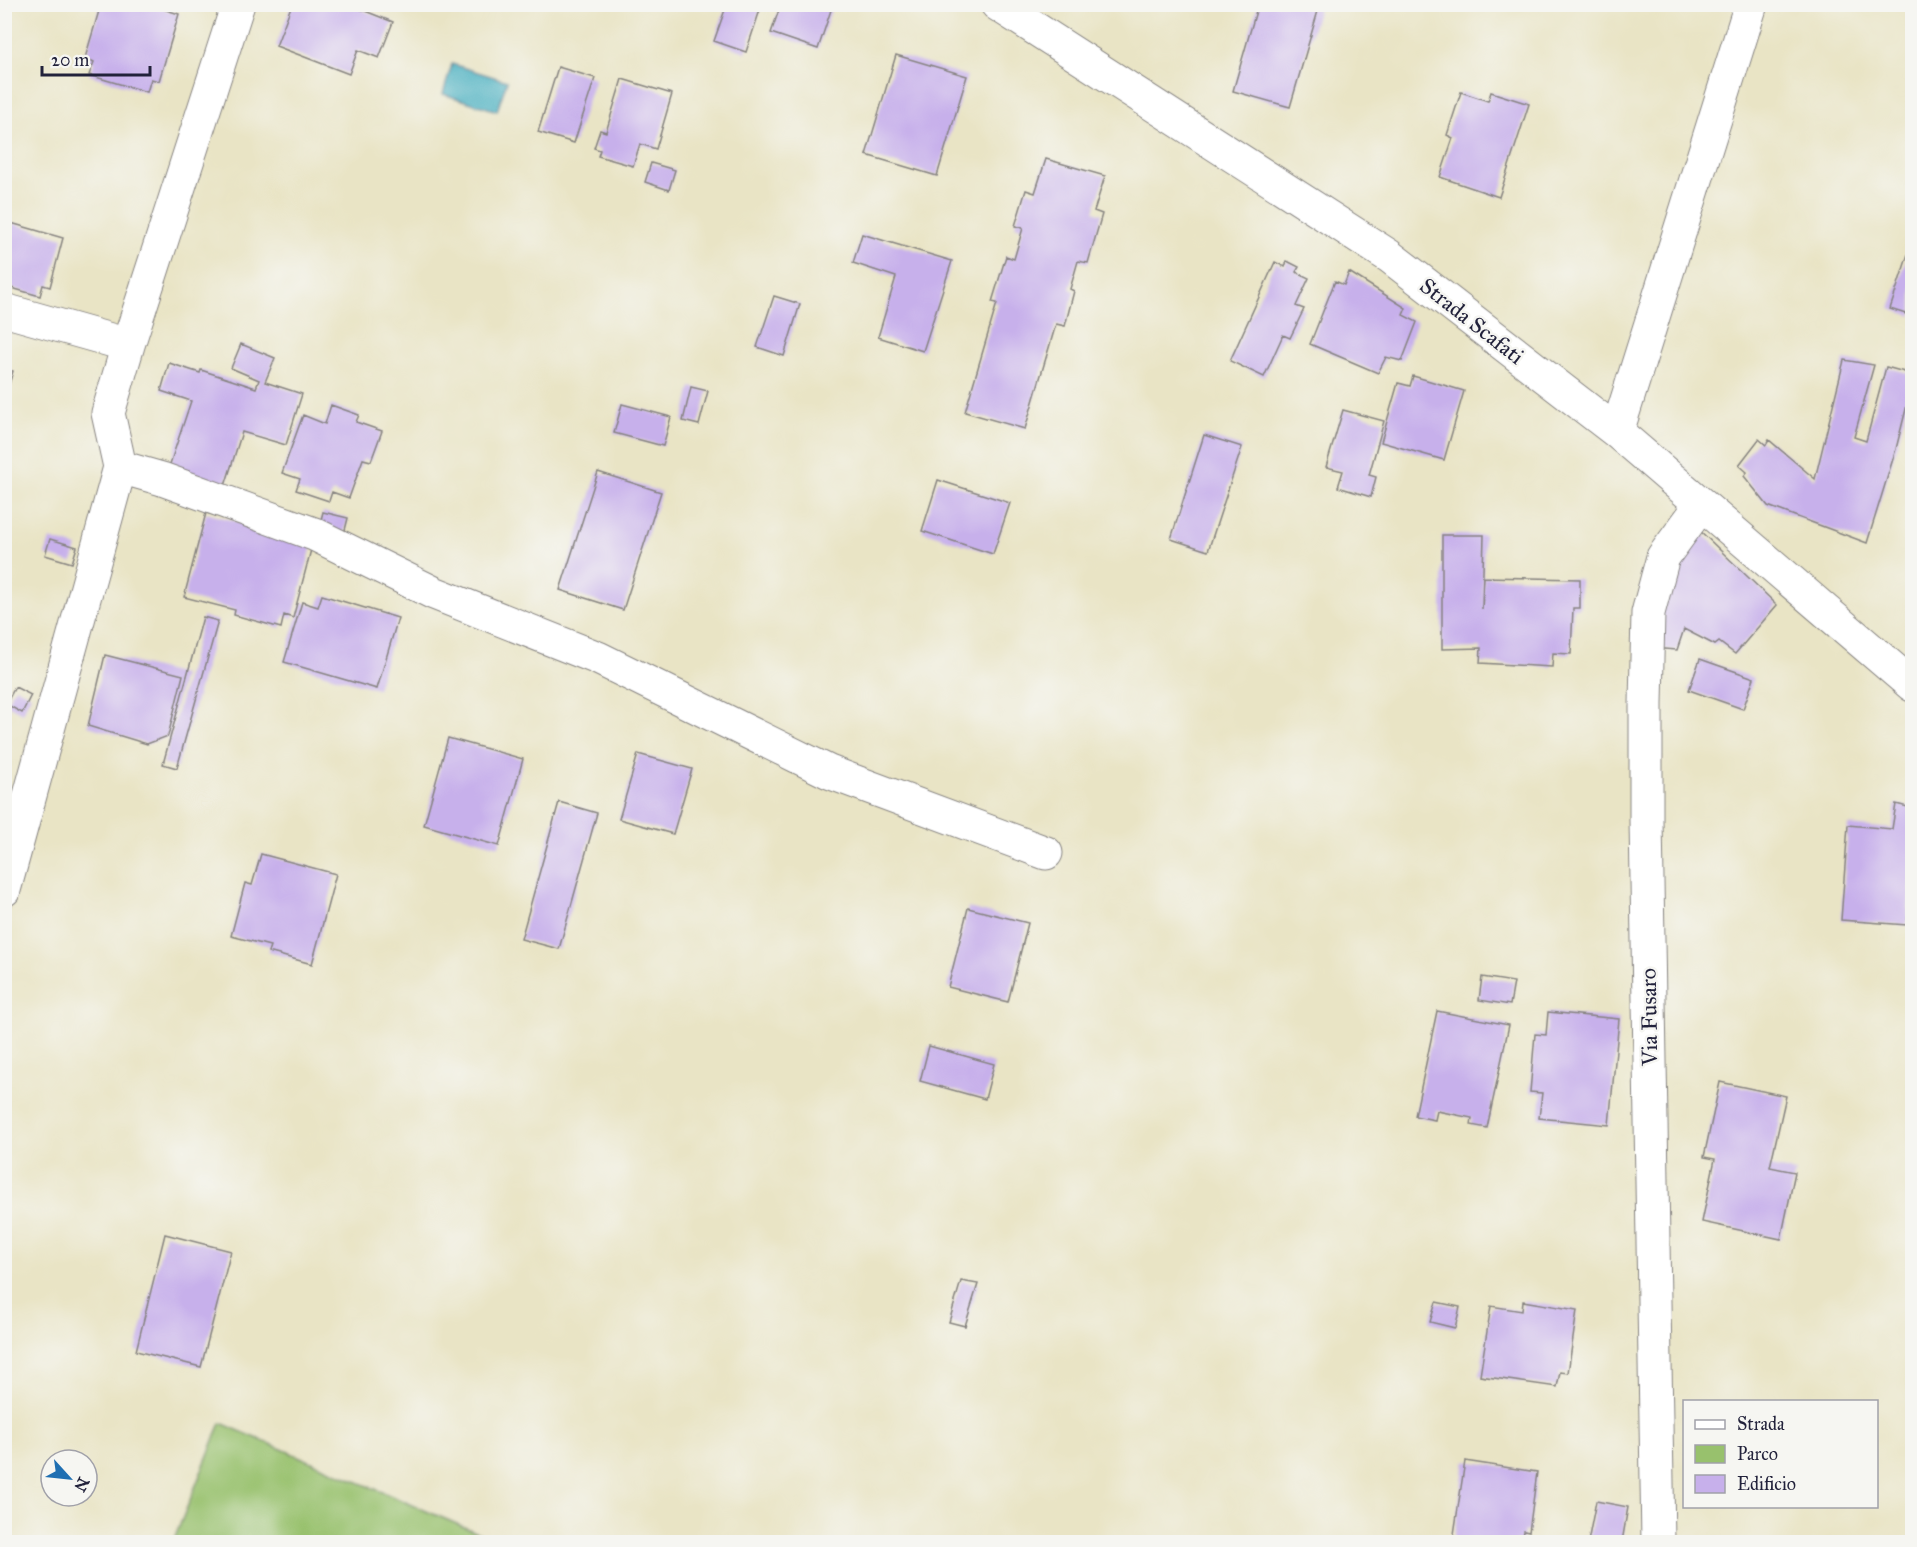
<svg xmlns="http://www.w3.org/2000/svg" width="1917" height="1547" font-family="'IM FELL Great Primer',serif">
	<rect width="100%" height="100%" fill="#f6f6f2"/>
	<filter id="ink" filterUnits="userSpaceOnUse"><feTurbulence type="fractalNoise" baseFrequency=".0167" numOctaves="2"/><feDisplacementMap in="SourceGraphic" scale="12" xChannelSelector="R" yChannelSelector="G"/><feConvolveMatrix kernelMatrix="1 2 1 2 8 2 1 2 1" color-interpolation-filters="sRGB"/></filter>
	<filter id="wash" filterUnits="userSpaceOnUse"><feTurbulence type="fractalNoise" baseFrequency=".008" numOctaves="4" result="noise"/><feDisplacementMap in="SourceGraphic" scale="24" xChannelSelector="R" yChannelSelector="G"/><feGaussianBlur stdDeviation="1.35" result="paint"/><feColorMatrix in="noise" values="0 0 0 0 0 0 0 0 0 0 0 0 0 0 0 0 0 1.4 0 .05"/><feComposite in="paint" operator="in"/></filter>
	<g filter="url(#wash)">
		<rect width="100%" height="100%" fill="#e9e4c5"/>
		<path fill="#98c16d" stroke="#5d7254" stroke-width="1.5" d="M221 1423 499 1542H173Z"/>
		<path fill="#40acbe" stroke="#31677c" stroke-width="1.5" d="M452 64 507 81 497 111 443 94Z"/>
		<g id="blocks">
			<path fill="#c7b0eb" d="M101 4H147L179 14 159 81 151 79 147 92 89 75 94 62 85 58Z
				M292 4H362L360 9 393 22 379 58 358 50 349 74 276 46Z
				M727 4H762L746 52 714 41Z
				M781 4H833L818 49 771 33Z
				M1258 4H1320L1290 107 1233 91Z
				M896 55 967 76 937 176 866 155Z
				M558 67 595 78 574 143 538 132Z
				M622 79 672 94 656 149 640 144 633 166 598 156 600 150 594 148 600 130 606 132Z
				M1461 92 1488 101 1491 92 1529 104 1499 197 1440 177 1453 138 1447 135Z
				M1046 159 1105 176 1094 211 1102 214 1088 263 1078 261 1070 289 1074 291 1065 326 1056 324 1025 429 965 412 997 303 992 302 1006 256 1014 259 1023 228 1015 226 1026 190 1035 193Z
				M651 163 675 170 669 190 645 182Z
				M4 221 63 238 50 287 43 285 40 296 4 286Z
				M862 234 952 261 923 351 878 337 896 277 853 263Z
				M1912 242V316L1890 309Z
				M1287 261 1299 267 1296 272 1309 278 1296 306 1304 309 1290 338 1283 335 1264 377 1230 361 1275 262 1285 267Z
				M1349 272 1406 308 1403 315 1417 322 1402 361 1386 357 1378 373 1310 344 1335 281 1344 285Z
				M774 296 800 304 784 356 757 347Z
				M241 344 275 358 265 382 302 394 286 445 242 432 225 486 169 467 191 401 161 391 169 363 200 373 201 370 256 388 259 380 231 368Z
				M1844 360 1874 365 1854 437 1866 441 1886 367 1912 374V385L1896 449 1867 543 1768 506 1744 476 1747 472 1739 465 1759 439 1766 445 1769 440 1815 479Z
				M4 369 13 371 5 398H4Z
				M1413 376 1464 391 1444 460 1381 442 1398 383 1410 386Z
				M691 387 708 391 699 425 683 421Z
				M622 404 671 417 663 446 614 433Z
				M331 405 359 415 356 422 382 431 371 461 363 459 349 498 332 492 329 501 296 490 300 479 282 473 303 415 325 424Z
				M1343 410 1384 421 1369 475 1376 477 1371 497 1338 487 1343 471 1326 467Z
				M1204 435 1242 447 1208 551 1171 539Z
				M598 472 661 492 623 610 560 590Z
				M938 480 1010 503 993 554 922 531Z
				M323 512 348 518 344 534 319 528Z
				M206 513 313 542 293 618 284 615 281 628 234 615 235 610 184 597Z
				M1694 525 1777 605 1735 654 1719 642 1715 645 1684 629 1677 650 1652 648 1662 604Z
				M1442 535H1484L1482 609 1484 577 1580 579V608H1573L1571 654 1553 653 1552 667 1480 663 1481 648 1442 649Z
				M50 539 77 547 72 563 45 555Z
				M322 595 398 618 377 689 284 662 302 602 318 607Z
				M203 617 218 621 177 768 163 764Z
				M105 655 183 675 168 736 147 744 88 726Z
				M1700 659 1754 678 1743 709 1689 690Z
				M15 687 31 695 22 713 6 704Z
				M448 738 523 759 499 846 424 825Z
				M638 754 692 769 673 834 619 819Z
				M559 802 597 813 559 949 521 939Z
				M1896 804 1912 808V870L1907 925 1841 920 1848 825 1892 829Z
				M261 854 336 874 312 964 268 952 270 946 231 936 245 883 252 885Z
				M968 908 1028 923 1008 1002 948 987Z
				M1482 977 1514 982 1510 1005 1479 1000Z
				M1437 1011 1509 1025 1487 1128 1471 1125 1472 1118 1437 1111 1435 1120 1415 1116Z
				M1548 1012 1619 1019 1609 1125 1539 1118 1542 1093 1530 1092 1535 1034 1546 1035Z
				M929 1046 994 1064 985 1099 920 1081Z
				M1720 1082 1786 1096 1770 1167 1795 1172 1781 1239 1702 1222 1715 1159 1704 1157Z
				M165 1234 231 1251 201 1367 136 1351Z
				M961 1281 978 1284 965 1326 949 1322Z
				M1523 1301 1577 1310 1568 1373 1560 1372 1557 1387 1480 1376 1491 1306 1522 1311Z
				M1436 1302 1460 1307 1455 1328 1430 1322Z
				M1465 1461 1537 1472 1529 1532 1524 1531 1522 1542 1453 1541Z
				M1596 1501 1628 1507 1622 1542H1588Z"/>
		</g>
	</g>
	<g filter="url(#ink)">
		<use href="#blocks" fill-opacity="0" stroke="#868380" stroke-width="1.5"/>
		<g fill="none" stroke-linecap="round" stroke-linejoin="round">
			<g stroke="#868380" stroke-width="35">
				<path id="minor" d="M238 4 128 345 108 413 120 467 162 479 314 534 434 593 598 658 829 772 1046 853
					M997 4 1389 256 1617 432 1912 685
					M4 310 128 345
					M1617 432 1751 4
					M4 890 120 467
					M1658 1542 1646 820V704L1648 613 1663 557 1701 505"/>
			</g>
			<use href="#minor" stroke="#fff" stroke-width="33"/>
		</g>
	</g>
	<g text-anchor="middle" dominant-baseline="central" stroke-width="5" stroke-linejoin="round" paint-order="stroke">
		<g font-size="22" fill="#22223b" stroke="#f6f6f2">
			<text transform="translate(1472 321) rotate(38)">Strada Scafati</text>
			<text transform="translate(1649 1017) rotate(-91)">Via Fusaro</text>
		</g>
	</g>
	<rect width="1917" height="1547" fill="none" stroke="#f6f6f2" stroke-width="24"/>
	<rect x="1683" y="1400" width="195" height="108" fill="#f6f6f2" stroke="#a1a1a9" stroke-width="1.5"/>
	<rect x="1695" y="1420" width="30" height="9" fill="#ffffff" stroke="#a1a1a9" stroke-width="1.5"/>
	<text x="1737" y="1430" font-size="18" fill="#22223b">Strada</text>
	<rect x="1695" y="1445" width="30" height="18" fill="#98c16d" stroke="#a1a1a9" stroke-width="1.5"/>
	<text x="1737" y="1460" font-size="18" fill="#22223b">Parco</text>
	<rect x="1695" y="1475" width="30" height="18" fill="#c7b0eb" stroke="#a1a1a9" stroke-width="1.5"/>
	<text x="1737" y="1490" font-size="18" fill="#22223b">Edificio</text>
	<g transform="translate(69 1478) rotate(117)"><circle r="28" fill="#f6f6f2" stroke="#a1a1a9" stroke-width="1.5"/>
	<path d="M0-4.5L10 22L0 15L-10 22Z" fill="#1f6fb2"/>
	<text y="-9" font-size="16" font-weight="bold" text-anchor="middle" fill="#22223b">N</text>
	</g>
	<path d="M42 66v9h108v-9" fill="none" stroke="#22223b" stroke-width="3"/>
	<text x="51" y="66" font-size="18" fill="#22223b" stroke="#f6f6f2" stroke-width="4.5" paint-order="stroke">20 m</text>
</svg>
